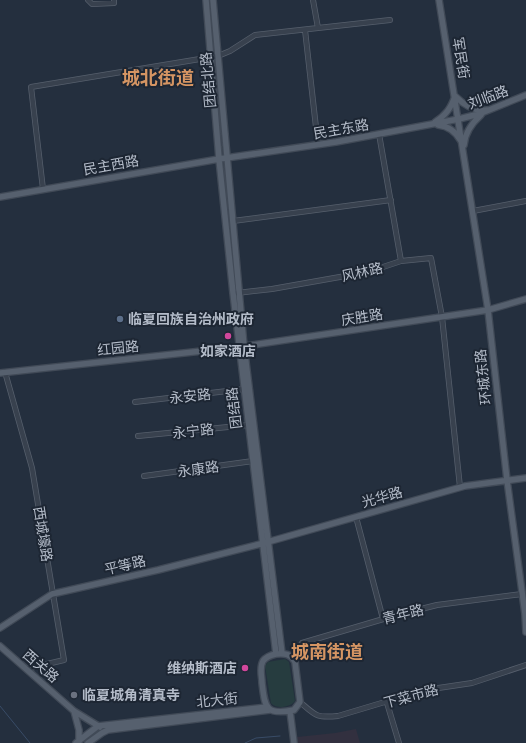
<svg xmlns="http://www.w3.org/2000/svg" width="526" height="743" font-family="Cabin,'Noto Sans SC',sans-serif">
	<rect width="100%" height="100%" fill="#242f3e"/>
	<path fill="#32303f" d="M356 729 360 743H298L297 737 335 733Z"/>
	<path fill="#263c3f" d="M285 659 289 662 295 701C291 707 276 710 271 703L265 666 268 662Z"/>
	<g fill="none" stroke-linecap="round" stroke-linejoin="round">
		<path stroke="#394c67" stroke-width="1" d="M0 706 30 743
			M245 743 256 738 280 736"/>
		<g stroke="#565f6c" stroke-width="6">
			<path id="minor" d="M88 0 92 4 114 3V0
				M313 0 318 28
				M305 30 318 145
				M379 134 401 261
				M43 189 31 87 218 56 230 51 255 35 390 20
				M473 211 526 201
				M233 221 391 200
				M237 293 272 289 368 272 401 261 431 258 442 317 460 487
				M5 372 32 468 64 660 26 669
				M135 402 244 389
				M138 436 248 425
				M144 476 253 461
				M356 517 383 619
				M293 658 302 643 397 615 437 605 522 594
				M300 702C316 716 316 718 338 716L425 690 472 683 526 665
				M387 703 399 743"/>
		</g>
		<g stroke="#414a57" stroke-width="8">
			<path id="major" d="M206 0 219 159 233 293 276 654
				M213 0 244 346 282 653
				M439 0 488 310 507 480 525 614 526 632
				M435 122C446 115 451 108 455 96 464 105 474 112 487 110
				M438 125C448 126 456 132 461 141
				M464 145C465 132 472 123 481 115
				M0 197 219 159 336 142 459 119 479 114 526 95
				M0 373 239 347 488 310 526 299
				M0 628 52 594 158 570 264 543 465 486 526 478
				M0 646 74 711 100 727
				M276 654C285 653 291 654 295 662L300 702 294 710C265 716 265 707 262 683 262 676 259 668 263 661 266 657 271 655 276 654Z
				M74 711 79 730V742
				M290 711 294 743
				M76 743 98 726 267 707
				M88 743 102 733 108 730 270 710"/>
		</g>
		<use href="#minor" stroke="#38414e" stroke-width="4.5"/>
		<use href="#major" stroke="#56606e" stroke-width="5.5"/>
	</g>
	<circle fill="#5c6f8a" stroke="#1d2633" stroke-width="1.5" cx="120" cy="319" r="4"/>
	<g fill="#d1479c" stroke="#1d2633" stroke-width="1.5">
		<circle cx="228" cy="336" r="4"/>
		<circle cx="245" cy="668" r="4"/>
	</g>
	<circle fill="#6b7280" stroke="#1d2633" stroke-width="1.5" cx="74" cy="695" r="4"/>
	<g text-anchor="middle" dominant-baseline="central" stroke-width="4" stroke-linejoin="round" paint-order="stroke">
		<g font-size="14" fill="#b4bcc9" stroke="#1d2633">
			<text transform="translate(461 58) rotate(81)">军民街</text>
			<text transform="translate(208 80) rotate(-95)">团结北路</text>
			<text transform="translate(488 97) rotate(-20)">刘临路</text>
			<text transform="translate(341 129) rotate(-10)">民主东路</text>
			<text transform="translate(111 165) rotate(-10)">民主西路</text>
			<text transform="translate(362 272) rotate(-13)">风林路</text>
			<text transform="translate(362 317) rotate(-9)">庆胜路</text>
			<text transform="translate(118 348) rotate(-6)">红园路</text>
			<text transform="translate(483 377) rotate(-96)">环城东路</text>
			<text transform="translate(190 396) rotate(-6)">永安路</text>
			<text transform="translate(234 408) rotate(-97)">团结路</text>
			<text transform="translate(193 431) rotate(-6)">永宁路</text>
			<text transform="translate(198 469) rotate(-8)">永康路</text>
			<text transform="translate(382 497) rotate(-16)">光华路</text>
			<text transform="translate(43 534) rotate(81)">西城壕路</text>
			<text transform="translate(125 565) rotate(-13)">平等路</text>
			<text transform="translate(403 614) rotate(-14)">青年路</text>
			<text transform="translate(41 666) rotate(41)">西关路</text>
			<text transform="translate(411 696) rotate(-15)">下菜市路</text>
			<text transform="translate(217 700) rotate(-6)">北大街</text>
		</g>
		<g font-size="14" font-weight="bold" fill="#b4bcc9" stroke="#1d2633" text-anchor="start">
			<text x="128" y="319">临夏回族自治州政府</text>
			<text x="228" y="351" text-anchor="middle">如家酒店</text>
			<text x="237" y="668" text-anchor="end">维纳斯酒店</text>
			<text x="82" y="695">临夏城角清真寺</text>
		</g>
		<g font-size="18" font-weight="bold" fill="#d59563" stroke="#1d2633">
			<text x="158" y="78">城北街道</text>
			<text x="327" y="652">城南街道</text>
		</g>
	</g>
</svg>
